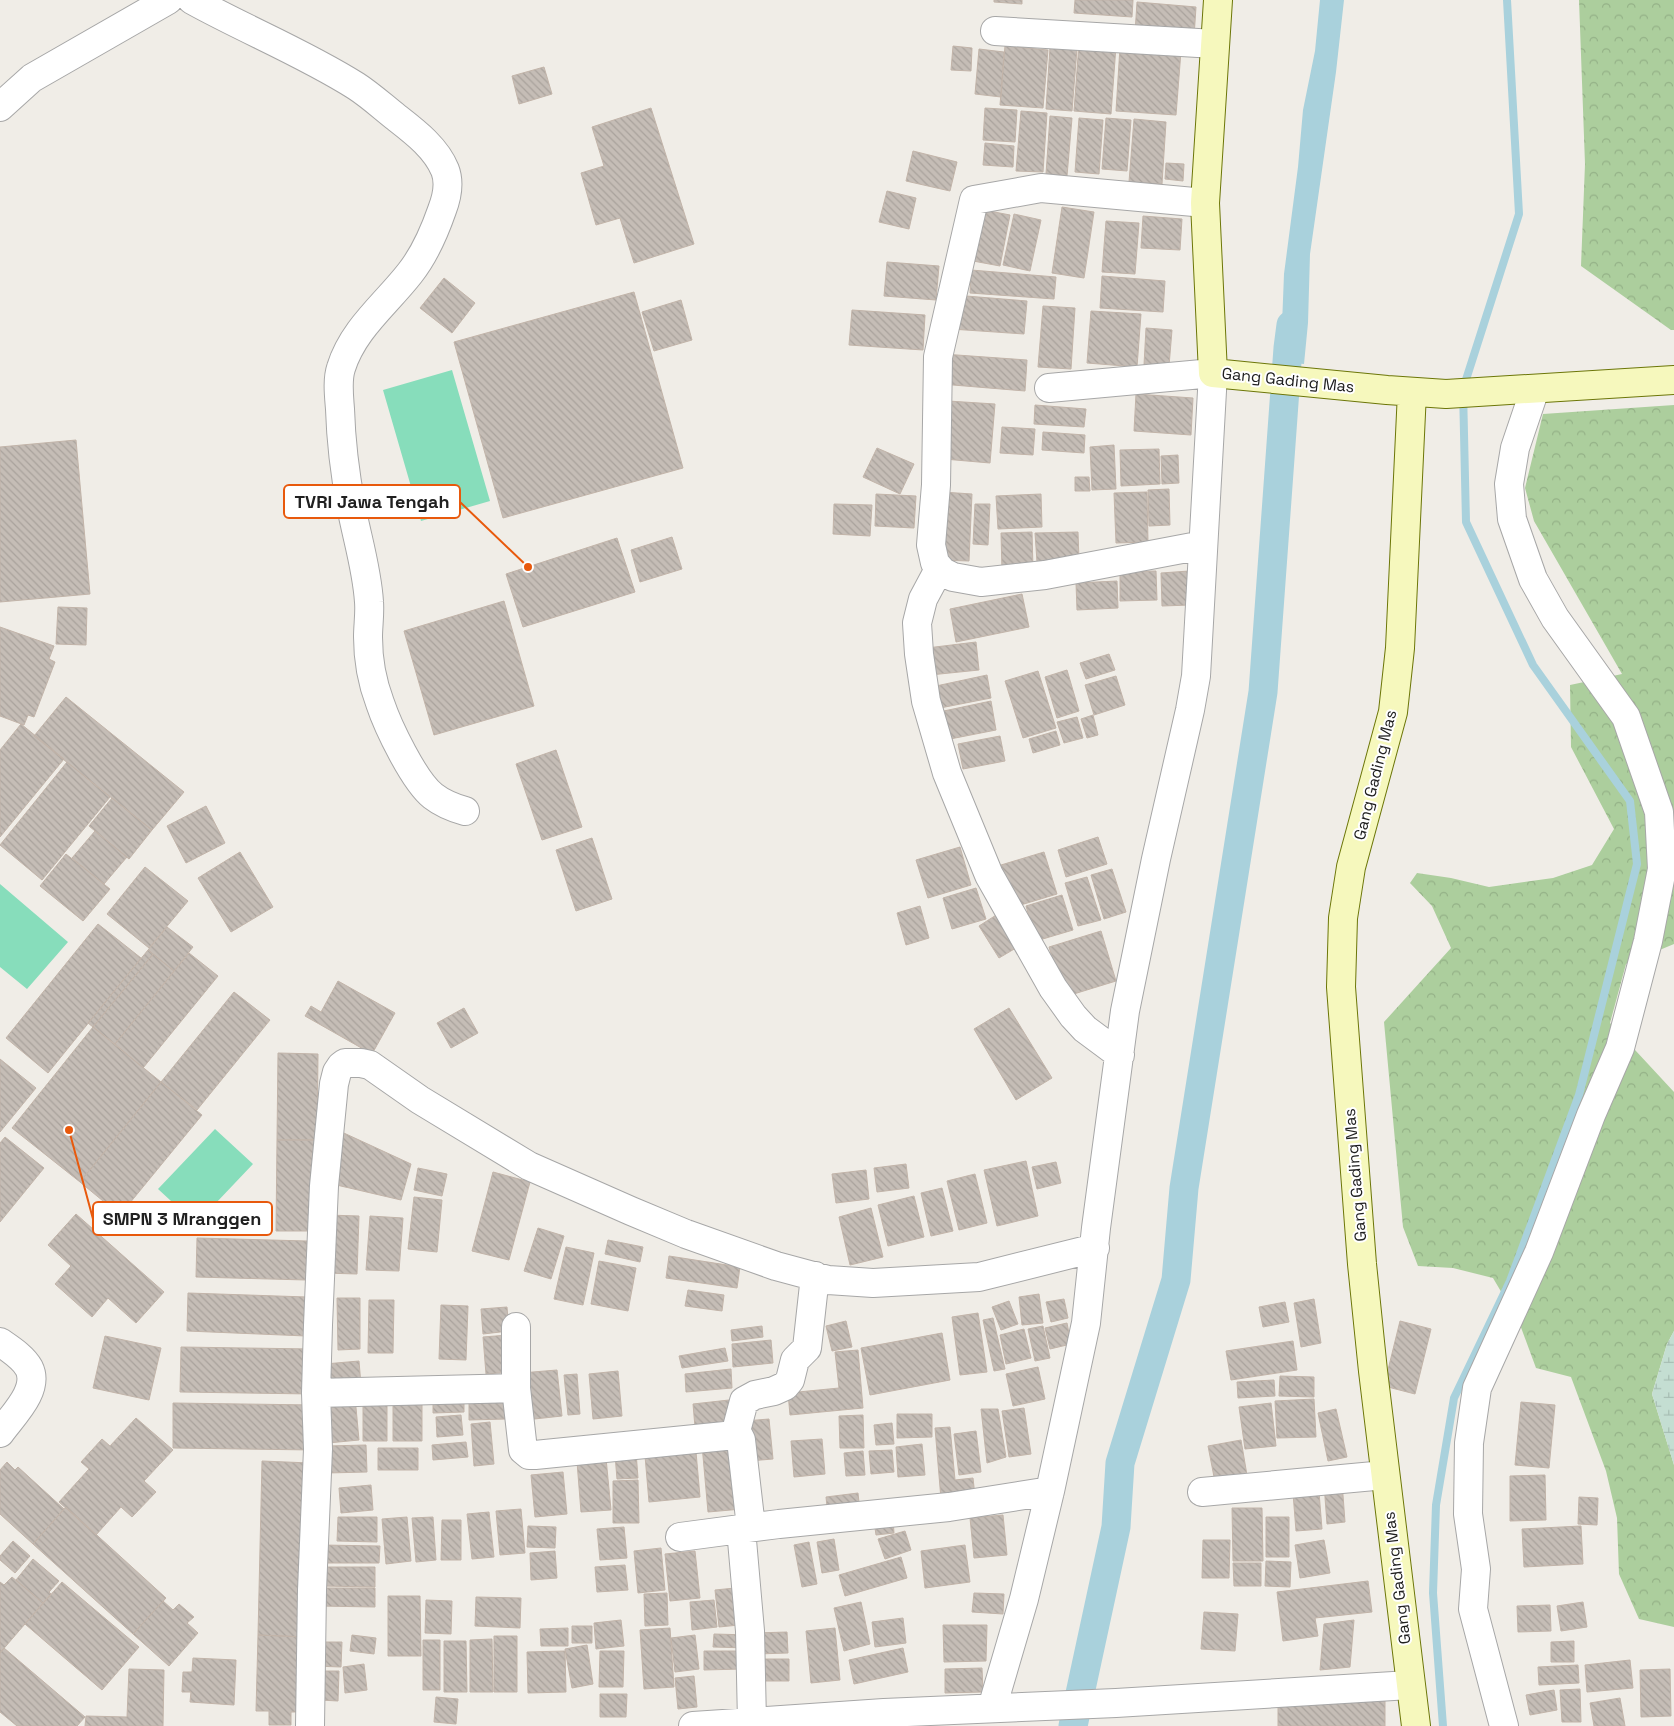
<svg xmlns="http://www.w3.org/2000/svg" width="1674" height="1726" font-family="'Space Grotesk',sans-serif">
	<defs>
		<pattern id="forest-crowns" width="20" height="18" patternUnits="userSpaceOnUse" patternTransform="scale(1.25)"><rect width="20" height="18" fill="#acce9d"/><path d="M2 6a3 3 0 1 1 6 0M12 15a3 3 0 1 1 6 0" fill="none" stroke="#94b187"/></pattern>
		<pattern id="wetland-marsh" width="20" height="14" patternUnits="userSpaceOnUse" patternTransform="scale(1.25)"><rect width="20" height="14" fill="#c4ded2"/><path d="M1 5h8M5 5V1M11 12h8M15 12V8" fill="none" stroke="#a8beb4"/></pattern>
		<pattern id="building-back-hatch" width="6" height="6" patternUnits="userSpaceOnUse" patternTransform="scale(1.25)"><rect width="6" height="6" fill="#c5bdb6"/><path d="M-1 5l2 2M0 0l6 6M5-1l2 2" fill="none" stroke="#a9a29c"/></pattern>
	</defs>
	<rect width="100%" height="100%" fill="#f0ede7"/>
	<path fill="url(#forest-crowns)" d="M1579 0H1674V330H1671L1581 266 1585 164Z
		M1674 405V944L1626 964 1610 1023 1674 1092V1331L1667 1344 1652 1394 1674 1465V1627L1639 1619 1619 1574 1617 1518 1606 1471 1571 1377 1536 1368 1519 1322 1493 1278 1453 1268 1418 1266 1403 1227 1384 1022 1451 948 1432 906 1410 883 1417 873 1451 878 1489 887 1553 878 1592 865 1614 829 1571 747 1570 685 1622 674 1534 521 1525 488 1543 414Z"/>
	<path fill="url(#wetland-marsh)" d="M1674 1331V1465L1652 1394 1667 1344Z"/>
	<path fill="#87ddbb" d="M452 370 490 501 421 521 383 390Z
		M0 884 68 942 27 989 0 967Z
		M215 1129 253 1164 196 1224 158 1189Z"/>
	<path fill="#a9d1dc" d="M1320 0H1344L1336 72 1310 254 1308 323 1304 364 1273 361 1282 325 1284 274 1298 167 1303 110 1315 51Z"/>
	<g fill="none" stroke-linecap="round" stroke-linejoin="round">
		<path stroke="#a9d1dc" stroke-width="8" d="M1443 1726 1433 1593 1436 1505 1454 1398 1510 1281 1579 1095 1637 864 1630 801 1533 665 1466 522 1463 389 1519 214 1507 0"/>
		<path stroke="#a9d1dc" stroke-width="29" d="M1073 1726 1116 1527 1120 1463 1176 1280 1184 1188 1263 692 1288 348 1291 325"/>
	</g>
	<path fill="url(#building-back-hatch)" stroke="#c2b4a9" d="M994 0H1022V4L994 2Z
		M1075 0H1133L1132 17 1074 13Z
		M1137 2 1196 7 1194 37 1135 33Z
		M1079 43 1116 46 1111 114 1074 111Z
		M953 46 972 48 971 71 951 70Z
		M1005 46 1048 50 1043 108 1000 105Z
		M1050 47 1077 49 1072 111 1046 109Z
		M1120 47 1181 51 1176 115 1116 111Z
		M979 49 1004 52 1001 97 975 94Z
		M544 67 552 94 519 104 512 76Z
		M651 108 694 244 634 263 620 218 596 225 581 173 604 166 592 127Z
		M985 108 1017 110 1015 142 983 140Z
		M1021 111 1047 113 1043 172 1016 171Z
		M1050 116 1072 118 1067 176 1046 174Z
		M1079 118 1103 120 1099 174 1075 172Z
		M1106 118 1131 120 1127 171 1102 169Z
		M1134 119 1166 122 1162 184 1129 182Z
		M985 143 1014 146 1013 167 983 165Z
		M913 151 957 162 950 191 906 181Z
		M1166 163 1184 164 1183 181 1165 179Z
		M887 191 916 198 909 229 879 222Z
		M1062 207 1094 212 1084 278 1052 273Z
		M984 210 1010 215 1000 266 973 261Z
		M1014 214 1041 220 1030 271 1003 265Z
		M1143 216 1182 219 1180 250 1141 248Z
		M1106 221 1139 223 1135 274 1102 272Z
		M887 262 939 266 936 300 884 296Z
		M971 270 1056 277 1054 299 970 293Z
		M1102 276 1165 281 1163 312 1100 308Z
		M444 278 475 303 452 333 420 308Z
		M634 292 683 468 503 518 454 342Z
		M954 295 1027 301 1024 334 951 329Z
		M681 300 692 340 654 351 642 312Z
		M1043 306 1075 308 1071 369 1038 367Z
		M852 310 925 315 923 350 849 345Z
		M1091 311 1141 314 1137 367 1087 363Z
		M1146 328 1172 330 1169 366 1144 365Z
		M943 354 1027 360 1025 391 941 384Z
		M1136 394 1193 398 1191 435 1134 431Z
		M948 401 995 404 990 463 944 459Z
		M1035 405 1086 409 1084 427 1034 424Z
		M1002 427 1035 429 1033 455 1000 453Z
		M1043 432 1085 435 1084 453 1042 450Z
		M76 440 90 594 0 602V447Z
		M1114 445 1116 489 1092 490 1090 447Z
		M877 448 914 464 900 494 863 477Z
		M1159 449 1160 484 1121 486 1120 450Z
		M1178 455 1179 483 1162 484 1161 456Z
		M1075 477H1089L1090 491H1075Z
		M1169 489 1170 525 1149 526 1148 490Z
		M942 492 972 494 969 561 939 560Z
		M1147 492 1148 542 1116 543 1114 493Z
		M876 494 916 496 914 528 875 526Z
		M1041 494 1042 527 998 529 996 496Z
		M834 504 872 505 870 536 833 534Z
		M975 504H990L988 545 973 544Z
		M1032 532 1033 569 1002 571 1001 533Z
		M1078 532 1079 560 1037 562 1035 533Z
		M672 537 682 569 640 582 631 550Z
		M617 538 635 592 523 627 506 574Z
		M1156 571 1157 600 1120 601V572Z
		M1189 571 1190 605 1162 606 1161 573Z
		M1117 581 1118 608 1077 610 1076 583Z
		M1022 594 1029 627 956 642 950 609Z
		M504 601 534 706 434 735 404 631Z
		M58 607 87 608 86 645 56 644Z
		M0 627 54 646 49 659 55 662 34 717 28 715 24 725 0 716Z
		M976 642 979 670 930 675 927 648Z
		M1109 654 1115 670 1086 679 1080 663Z
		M1067 670 1079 711 1057 718 1045 677Z
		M1038 671 1056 728 1023 738 1005 681Z
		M987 675 991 698 940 708 936 686Z
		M1116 676 1125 705 1094 715 1085 685Z
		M66 697 184 792 152 830 34 736Z
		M991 701 996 730 945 740 939 712Z
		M1093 715 1098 735 1087 738 1081 719Z
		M1077 717 1083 738 1064 743 1057 722Z
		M21 724 64 759 0 837V750Z
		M1056 731 1060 745 1033 753 1029 739Z
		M1000 736 1005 761 963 769 958 744Z
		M556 750 582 827 542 840 516 764Z
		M67 762 110 797 42 880 0 845Z
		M112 798 152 830 129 859 89 826Z
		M206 806 225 843 186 863 167 826Z
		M95 831 127 857 104 884 72 858Z
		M1098 837 1107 864 1066 877 1058 850Z
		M592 838 612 899 576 911 556 850Z
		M960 847 971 885 928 898 916 860Z
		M240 852 273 907 231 932 198 878Z
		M1044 852 1057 894 1014 907 1001 865Z
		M66 854 110 889 83 921 40 886Z
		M145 867 188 901 149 948 107 914Z
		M1112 869 1126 912 1104 919 1091 875Z
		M1087 877 1101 920 1078 926 1065 883Z
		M976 888 986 919 952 929 943 898Z
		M1062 895 1073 930 1036 941 1026 906Z
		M920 906 929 938 906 945 897 913Z
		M1001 912 1021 945 999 958 979 926Z
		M98 924 141 958 48 1073 6 1038Z
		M167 927 193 947 174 971 148 950Z
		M1101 931 1116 981 1064 997 1049 947Z
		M148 950 153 954 93 1027 88 1023Z
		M189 953 218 976 143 1068 115 1044Z
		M153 954 174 971 115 1044 93 1027Z
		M338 981 395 1013 372 1054 305 1016 311 1006 321 1012Z
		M234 992 270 1020 197 1110 161 1082Z
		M464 1008 478 1033 451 1048 437 1023Z
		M1009 1008 1052 1078 1016 1100 974 1029Z
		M93 1027 161 1082 80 1182 12 1128Z
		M278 1053 318 1054 317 1140H277Z
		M0 1059 36 1088 0 1132Z
		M161 1082 202 1115 120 1215 80 1182Z
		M333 1128 411 1164 401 1200 328 1183Z
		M5 1137 44 1168 0 1222V1143Z
		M277 1140H317L316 1231H276Z
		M1026 1161 1038 1216 997 1226 984 1170Z
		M1056 1162 1061 1183 1037 1189 1032 1167Z
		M906 1164 909 1188 877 1192 874 1168Z
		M418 1168 447 1174 442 1196 414 1190Z
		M866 1170 869 1199 836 1203 832 1174Z
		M493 1172 530 1182 509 1260 472 1251Z
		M975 1174 987 1223 959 1230 947 1181Z
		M942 1188 953 1231 931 1236 921 1193Z
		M914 1196 924 1237 888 1246 878 1205Z
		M414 1197 442 1200 437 1252 408 1249Z
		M871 1208 883 1257 850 1265 839 1217Z
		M76 1214 164 1292 136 1323 108 1298 92 1317 55 1284 71 1266 48 1245Z
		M327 1215 359 1216 357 1274 324 1273Z
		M370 1216 403 1218 399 1271 366 1270Z
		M538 1228 564 1236 551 1279 524 1271Z
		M197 1238 307 1241 306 1280 196 1277Z
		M608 1240 643 1247 640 1262 605 1254Z
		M566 1247 594 1253 583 1305 554 1299Z
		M669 1256 740 1267 737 1288 666 1278Z
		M599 1261 636 1268 628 1311 591 1304Z
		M688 1290 724 1295 722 1311 685 1306Z
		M188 1293 307 1297 306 1336 187 1331Z
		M1039 1294 1043 1323 1022 1325 1019 1297Z
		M337 1298H360V1349L338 1350Z
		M1064 1299 1068 1318 1051 1322 1046 1302Z
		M1314 1299 1321 1343 1301 1347 1294 1303Z
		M369 1300H394L393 1353H368Z
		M1009 1301 1018 1324 1001 1330 992 1307Z
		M1285 1302 1289 1322 1263 1327 1259 1307Z
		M441 1305 468 1306 466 1360 439 1359Z
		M507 1307 509 1331 483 1334 481 1309Z
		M978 1313 987 1372 960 1375 952 1317Z
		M993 1318 1005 1369 994 1371 983 1320Z
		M846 1321 852 1347 832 1351 826 1326Z
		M1400 1321 1431 1329 1415 1394 1384 1386Z
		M1067 1323 1071 1344 1050 1349 1045 1328Z
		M762 1326 763 1337 732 1341 731 1330Z
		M1043 1326 1050 1358 1035 1361 1028 1329Z
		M1024 1329 1031 1358 1006 1364 1000 1335Z
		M942 1333 950 1380 870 1395 861 1348Z
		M508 1335 511 1372 486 1374 483 1337Z
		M105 1336 161 1348 149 1400 93 1388Z
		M771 1340 773 1363 733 1367 732 1344Z
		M1293 1341 1297 1370 1231 1380 1226 1351Z
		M181 1347 312 1349 311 1394 180 1392Z
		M725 1348 728 1361 682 1368 679 1356Z
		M858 1350 863 1408 790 1415 788 1393 839 1388 835 1352Z
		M359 1361 361 1385 327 1388 325 1364Z
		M1038 1367 1045 1399 1013 1406 1006 1374Z
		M731 1369 732 1388 686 1392 685 1374Z
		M557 1370 562 1416 525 1420 521 1373Z
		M618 1371 622 1416 593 1419 589 1374Z
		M577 1374 580 1414 568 1415 564 1375Z
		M1280 1376 1314 1377V1397L1279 1396Z
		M1274 1380 1275 1396 1238 1398 1237 1382Z
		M464 1392V1412L433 1413V1393Z
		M469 1392H506V1419L469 1420Z
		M363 1393H387V1441H363Z
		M393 1395H422V1441H393Z
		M355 1397 359 1440 328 1443 324 1400Z
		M1314 1399 1316 1437 1277 1438 1275 1401Z
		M729 1400 732 1424 695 1427 693 1404Z
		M1521 1402 1555 1405 1549 1468 1515 1465Z
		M173 1403 314 1405 313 1450 173 1448Z
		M1271 1403 1276 1446 1245 1449 1239 1407Z
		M1024 1408 1031 1454 1009 1457 1002 1411Z
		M981 1409H998L1006 1457 987 1463Z
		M1336 1409 1347 1457 1328 1461 1318 1413Z
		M897 1414H932V1437L897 1438Z
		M461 1415 463 1435 437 1437 436 1417Z
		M863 1415 864 1448H840L839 1416Z
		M136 1418 173 1450 144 1481 156 1492 132 1517 121 1507 96 1535 59 1502 89 1469 81 1462 102 1439 110 1446Z
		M769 1419 773 1459 749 1461 745 1421Z
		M490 1422 494 1464 474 1466 471 1424Z
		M892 1423 894 1444 876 1445 874 1425Z
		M950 1427 955 1480 973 1478 975 1496 941 1499 935 1428Z
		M976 1431 981 1472 959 1475 954 1434Z
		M822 1439 825 1474 794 1477 791 1441Z
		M1241 1440 1248 1481 1216 1487 1208 1446Z
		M466 1442 468 1457 433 1460 432 1445Z
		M737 1442 742 1509 708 1512 702 1445Z
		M922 1444 925 1475 898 1477 896 1447Z
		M366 1445 367 1472 327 1473V1446Z
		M378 1448H418V1470H378Z
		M892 1450 894 1472 871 1474 869 1451Z
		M863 1451 865 1475 846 1476 844 1453Z
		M636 1452 638 1478 617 1479 615 1455Z
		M696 1452 700 1497 649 1502 645 1456Z
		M606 1458 611 1510 581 1512 577 1462Z
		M262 1461 310 1463 305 1637 258 1635Z
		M7 1462 15 1470 18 1467 64 1509 33 1544 0 1514V1470Z
		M563 1472 567 1514 535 1517 531 1475Z
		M1545 1475 1546 1520 1510 1521V1476Z
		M638 1480 639 1523H613V1481Z
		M1342 1482 1345 1522 1327 1524 1324 1484Z
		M371 1485 373 1510 341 1513 339 1488Z
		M1319 1492 1322 1529 1296 1531 1293 1493Z
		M858 1493 860 1512 828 1516 826 1497Z
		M1579 1497 1598 1498 1597 1525 1578 1524Z
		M66 1507 166 1598 133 1634 33 1544Z
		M1232 1508H1262L1263 1561H1233Z
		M521 1509 525 1553 500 1555 496 1511Z
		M489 1512 494 1557 472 1559 467 1514Z
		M1003 1515 1007 1555 974 1558 970 1518Z
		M338 1517H377V1542L337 1541Z
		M407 1517 411 1561 386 1564 382 1519Z
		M433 1517 436 1560 416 1562 412 1518Z
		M1266 1517H1289V1557H1266Z
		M893 1519 894 1533 876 1535 874 1521Z
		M442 1520H461V1560H441Z
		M528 1526 556 1527 555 1548 527 1547Z
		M1581 1526 1583 1564 1524 1567 1522 1529Z
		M624 1527 627 1558 600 1560 597 1529Z
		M905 1531 911 1550 885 1559 878 1539Z
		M834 1539 839 1570 822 1573 817 1542Z
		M1203 1540H1230L1229 1578H1202Z
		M1324 1540 1330 1573 1300 1578 1295 1545Z
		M13 1541 30 1556 15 1573 0 1560V1556Z
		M809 1542 817 1584 802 1587 794 1545Z
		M322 1545 380 1546 379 1563H322Z
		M965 1545 970 1582 925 1588 921 1551Z
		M661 1548 665 1590 638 1593 634 1551Z
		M555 1551 557 1578 531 1580 530 1553Z
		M695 1551 700 1598 670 1601 665 1554Z
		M901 1557 907 1578 845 1596 839 1575Z
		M33 1559 59 1581 49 1592 51 1594 43 1603 16 1580Z
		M1266 1561 1291 1562 1290 1587 1265 1586Z
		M1233 1563H1261V1586H1234Z
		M625 1565 628 1590 597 1592 595 1567Z
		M322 1567H375V1587L322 1586Z
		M12 1577 43 1603 0 1653V1582L4 1585Z
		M1368 1581 1372 1612 1315 1618 1318 1636 1283 1641 1277 1592Z
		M62 1582 139 1647 102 1690 25 1624Z
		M320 1588H375V1607L319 1606Z
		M735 1588 739 1625 719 1627 715 1590Z
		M667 1593 668 1625 645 1626 644 1594Z
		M974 1593 1004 1594 1003 1614 972 1612Z
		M388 1596H420L421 1656H388Z
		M476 1597 521 1598 520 1628 475 1626Z
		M426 1600 452 1601 451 1634 425 1633Z
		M714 1600 717 1627 692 1630 690 1602Z
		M163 1601 173 1610 179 1604 194 1617 187 1623 198 1633 169 1666 133 1634Z
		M861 1602 870 1644 844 1651 834 1608Z
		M1583 1602 1587 1627 1561 1631 1557 1606Z
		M1550 1605 1551 1631 1518 1632 1517 1606Z
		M1204 1612 1238 1614 1235 1651 1201 1649Z
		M903 1618 906 1643 875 1647 872 1622Z
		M621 1620 624 1646 596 1649 594 1623Z
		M1354 1620 1350 1667 1320 1670 1324 1624Z
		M943 1625H987L986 1661 944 1662Z
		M572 1626H592V1643H572Z
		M568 1628V1646H541L540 1629Z
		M670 1628 674 1687 644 1689 640 1630Z
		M835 1628 840 1680 811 1683 806 1631Z
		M787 1632 788 1653 757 1654 756 1633Z
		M714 1634 750 1635 749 1648 713 1647Z
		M258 1635 305 1637 303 1712H291V1725H269V1711H256Z
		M352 1635 376 1638 374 1654 350 1651Z
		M695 1635 699 1669 675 1672 671 1638Z
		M494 1636H517V1692H494Z
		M492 1639 493 1692H470V1640Z
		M423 1640H440V1690H423Z
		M444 1641H466L467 1692H444Z
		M1574 1641V1662H1551V1642Z
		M315 1642H342L341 1667 314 1666Z
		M587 1645 593 1684 572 1688 565 1649Z
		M4 1648 85 1717 77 1726H17L0 1712V1653Z
		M903 1648 908 1672 854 1684 849 1660Z
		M565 1651 566 1692 528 1693 527 1652Z
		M600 1651H624L623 1687H599Z
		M704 1651H743L742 1669 704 1670Z
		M193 1658 236 1660 234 1705 190 1702 191 1692H182L183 1672H192Z
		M755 1659H789V1681H755Z
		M1630 1660 1633 1688 1587 1692 1585 1665Z
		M364 1664 367 1690 345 1693 343 1667Z
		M1578 1665 1579 1683 1539 1685 1538 1667Z
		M982 1668 983 1692 945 1693V1669Z
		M129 1669 164 1670 163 1726H85L86 1716 127 1717Z
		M1670 1669 1671 1716 1641 1717 1640 1670Z
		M320 1671H339L338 1701 320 1700Z
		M694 1676 697 1707 678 1709 675 1678Z
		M1580 1689 1581 1722H1562L1560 1690Z
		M1554 1690 1557 1710 1530 1715 1526 1695Z
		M600 1694H627L626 1717H600Z
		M436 1697 458 1699 456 1724 434 1722Z
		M1620 1698 1625 1726H1594L1590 1703Z
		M1385 1701V1726H1278V1702Z"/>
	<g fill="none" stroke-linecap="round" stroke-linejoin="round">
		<g stroke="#a7a7a7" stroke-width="30">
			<path id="street" d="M192 0C246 30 304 53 356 86 370 95 383 107 397 118 415 132 436 148 445 170 450 183 447 197 442 210 434 233 425 254 410 273 386 304 353 329 341 368 337 380 339 396 340 409 341 442 345 474 351 506 357 538 367 569 369 602 370 613 368 626 368 637 368 660 372 682 380 703 388 727 414 781 433 796 442 803 454 808 465 811
				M995 31 1215 44
				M0 107 32 78 168 0
				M1203 545 1045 575 981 582 953 577 943 572 935 563 931 545 936 485 938 357 974 200 1041 188 1205 203
				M939 569 923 599 917 623 919 654 926 701 947 773 989 875 1053 988 1073 1016 1085 1029 1120 1055
				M516 1327V1388L523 1450 529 1455H535L735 1435 739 1436 741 1440 751 1527
				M0 1342C10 1349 23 1357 29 1368 40 1390 12 1416 0 1433
				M316 1393 516 1388
				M735 1435 744 1401 755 1395 774 1391 785 1386 790 1380 795 1360 807 1348 815 1276
				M1202 1492 1385 1475
				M741 1529 750 1631 752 1722
				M680 1537 779 1524 949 1507 1050 1491
				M992 1708 1024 1599 1050 1491 1086 1323 1096 1228 1125 1011 1156 859 1190 710 1196 676 1213 373 1049 388
				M310 1726 312 1590 318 1449 316 1393 318 1325 324 1186 334 1084 337 1072 341 1066 345 1063H361L370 1065 420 1100 529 1166 631 1211 686 1234 776 1266 828 1280 873 1283 979 1277 1095 1248
				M693 1726 884 1713 1116 1703 1410 1685
				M1504 1726 1473 1609 1476 1569 1468 1514 1469 1443 1477 1388 1539 1252 1591 1115 1620 1048 1648 941 1662 869 1659 812 1626 717 1555 618 1533 579 1512 519 1509 484 1515 448 1535 389"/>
		</g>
		<g stroke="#6c7608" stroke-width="30">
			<path id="secondary" d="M1218 0 1205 203 1213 373 1387 390 1446 394 1674 380
				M1412 392 1400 648 1393 712 1351 867 1343 918 1341 987 1362 1264 1373 1371 1416 1726"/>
		</g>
		<use href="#street" stroke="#fff" stroke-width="28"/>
		<use href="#secondary" stroke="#f6f8bd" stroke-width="28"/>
	</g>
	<g text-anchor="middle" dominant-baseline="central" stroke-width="4" stroke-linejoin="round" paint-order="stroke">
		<g font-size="16" fill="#202020" stroke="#fff">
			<text transform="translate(1288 380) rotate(6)">Gang Gading Mas</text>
			<text transform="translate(1375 775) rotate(-76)">Gang Gading Mas</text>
			<text transform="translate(1355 1175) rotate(-95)">Gang Gading Mas</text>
			<text transform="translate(1397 1578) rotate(-97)">Gang Gading Mas</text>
		</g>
	</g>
	<path fill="none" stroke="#e8590c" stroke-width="2" d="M528 567L460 502M69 1130L93 1219"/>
	<g fill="#e8590c" stroke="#fff" stroke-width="2">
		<circle cx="528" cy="567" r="5"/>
		<circle cx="69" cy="1130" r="5"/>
	</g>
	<g fill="#fff" stroke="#e8590c" stroke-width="2">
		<rect x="284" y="485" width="176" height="33" rx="5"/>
		<rect x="93" y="1202" width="179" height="33" rx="5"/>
	</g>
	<g font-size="18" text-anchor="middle" font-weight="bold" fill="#202020">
		<text x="372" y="508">TVRI Jawa Tengah</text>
		<text x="182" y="1225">SMPN 3 Mranggen</text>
	</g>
</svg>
